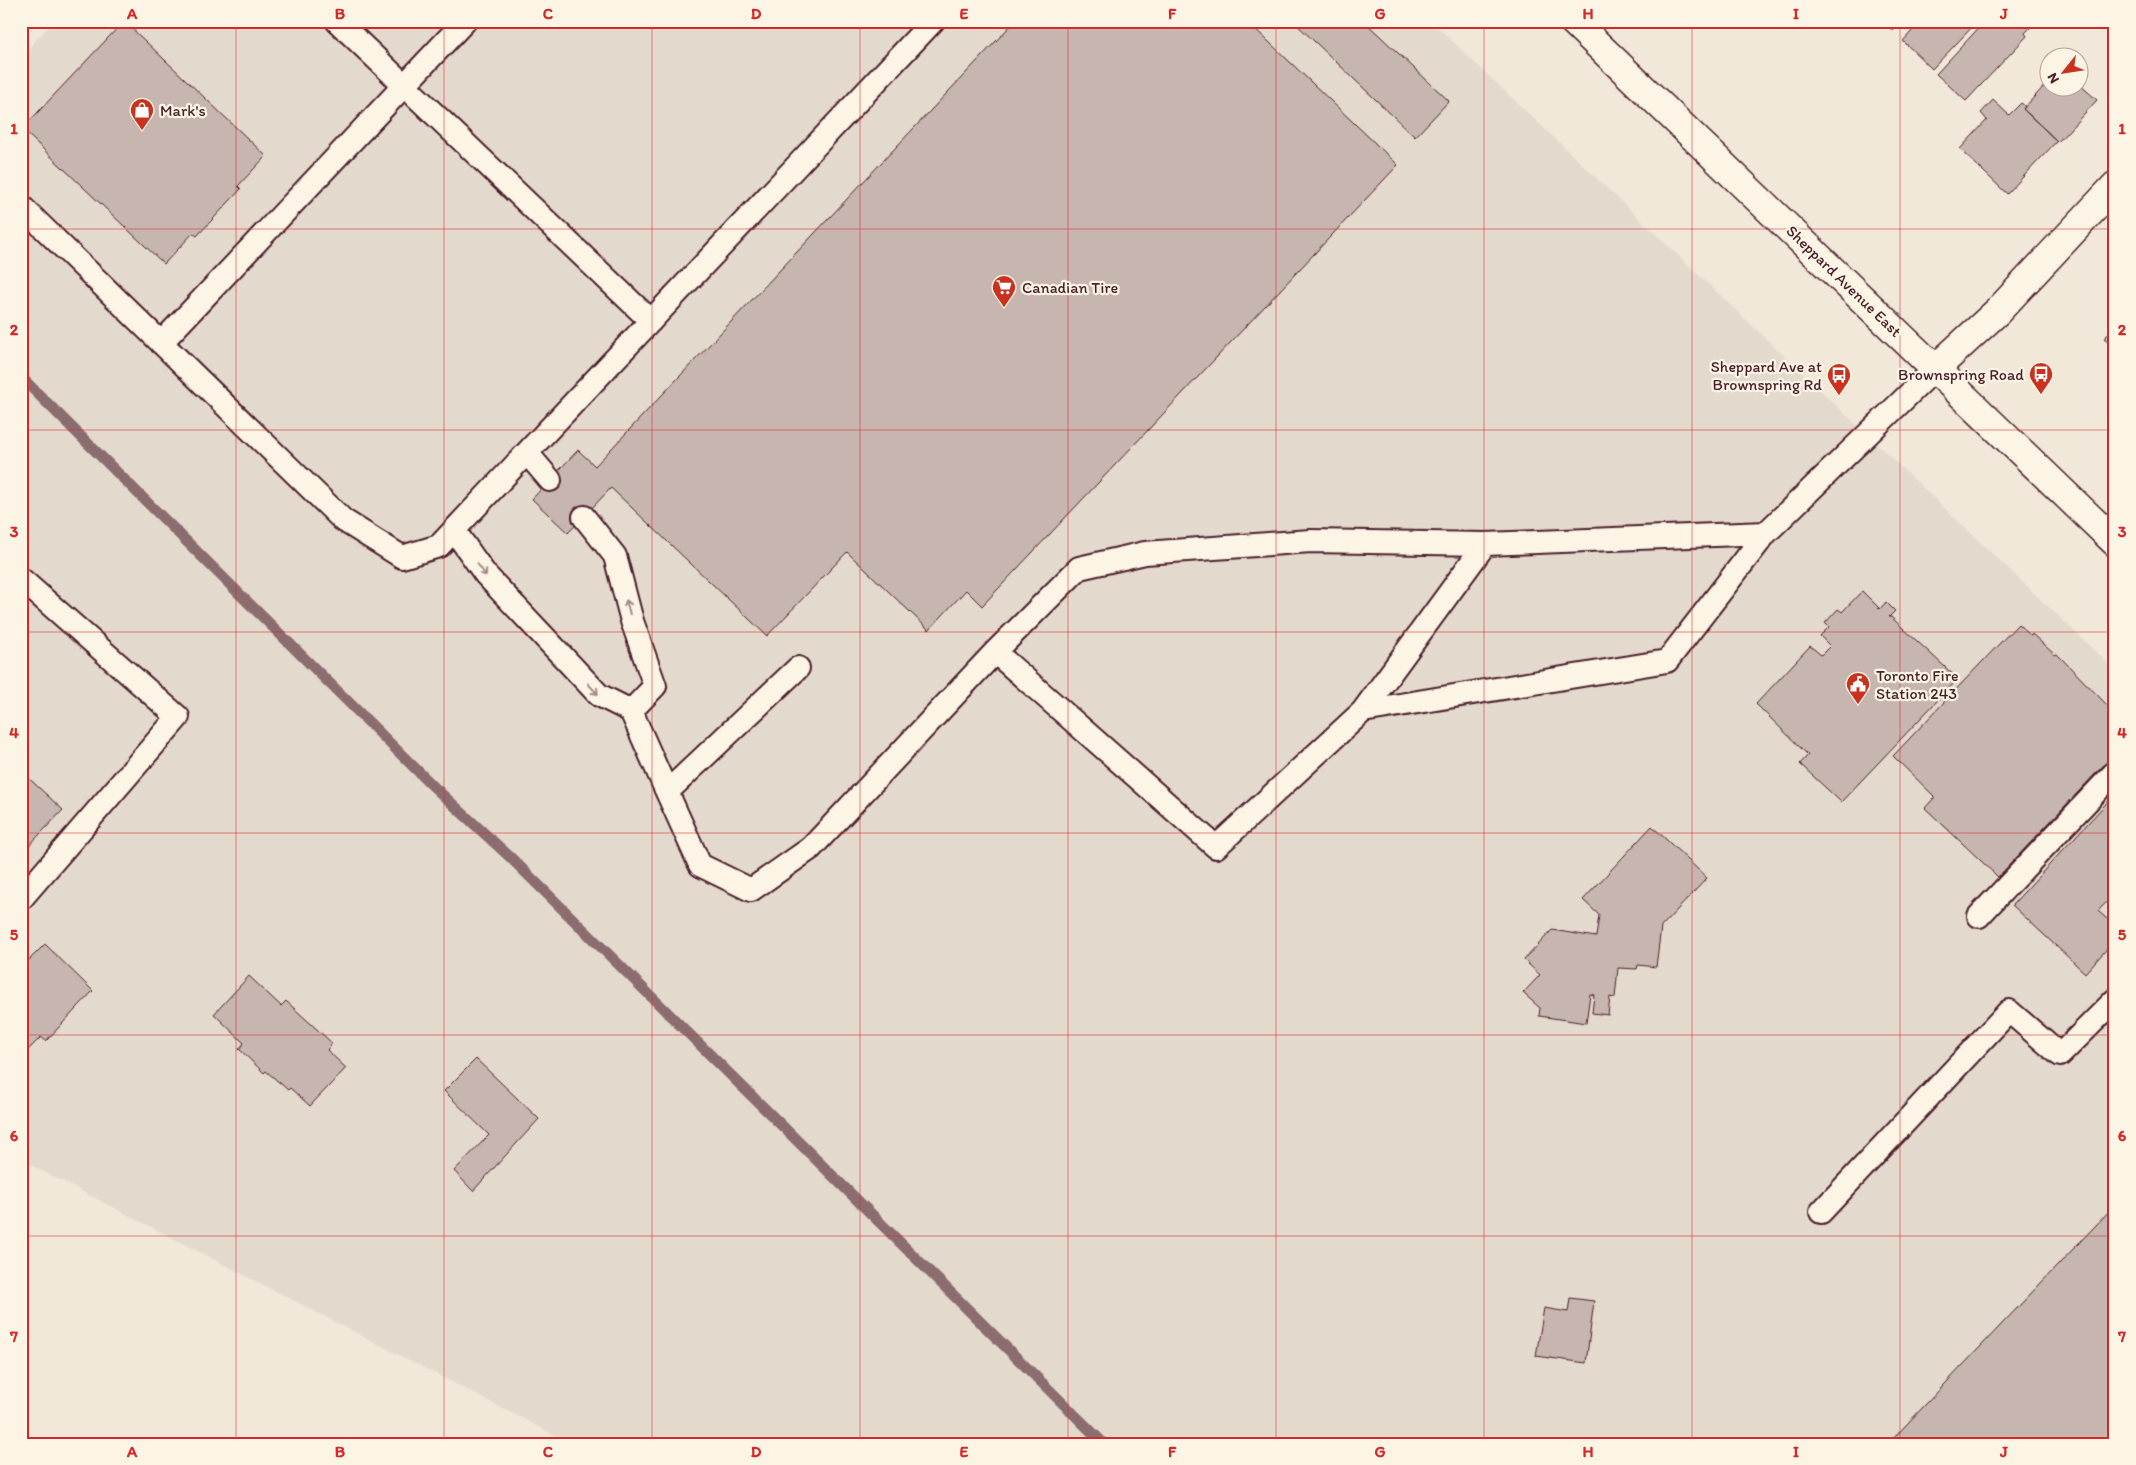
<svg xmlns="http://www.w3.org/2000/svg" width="2136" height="1465" font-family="Itim,sans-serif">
	<rect width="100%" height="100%" fill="#f1e8da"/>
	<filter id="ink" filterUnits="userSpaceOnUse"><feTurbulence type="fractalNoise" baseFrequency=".02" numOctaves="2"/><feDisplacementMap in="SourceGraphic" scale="10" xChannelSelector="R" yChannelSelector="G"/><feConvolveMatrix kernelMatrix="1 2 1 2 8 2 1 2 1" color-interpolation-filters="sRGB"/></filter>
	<g filter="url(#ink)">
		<path fill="#e4d9cd" d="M54 21H1431L2115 670V1444H572L21 1160V56Z"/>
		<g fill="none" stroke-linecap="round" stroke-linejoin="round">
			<path stroke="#8b6d6f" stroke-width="11" d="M21 377 434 787 510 857 1104 1444"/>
		</g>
		<path fill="#c7b6af" stroke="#4a1f2b" d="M124 21 266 156 238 186 241 189 197 236 193 233 164 264 22 129Z
			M1015 21H1247L1398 165 982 606 966 590 929 630 847 552 767 636 611 488 568 533 532 499 578 450 595 466Z
			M1293 21H1364L1449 101 1415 137Z
			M1882 21H1903L1893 31Z
			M1921 21H1978L1932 69 1903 41Z
			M1985 21H2023L2030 28 2025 33 2027 36 1966 101 1936 74Z
			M2048 82V88H2078V83L2097 100 2058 142 2023 109Z
			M1993 100 2009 115 2021 103 2025 106 2023 109 2057 141 2007 194 1960 149 1987 120 1981 113Z
			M2115 328V353L2108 347 2111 344 2104 338Z
			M1862 591 1880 609 1886 602 1895 611 1889 617H1891L1958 679 1841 802 1800 764 1808 755 1756 704 1810 646 1821 655 1830 646 1820 636 1829 627 1825 623 1838 609 1842 612Z
			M2018 624 2031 636 2032 634 2055 655 2057 654 2110 708 2108 710 2115 715V753L1998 877 1925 808 1935 797 1893 756Z
			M21 771 63 810 21 854Z
			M2115 794V893L2098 911 2115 926V940L2085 973 2012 905Z
			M1652 826 1707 878 1661 927 1656 967 1638 965 1637 969 1618 968 1615 998 1610 997 1608 1015 1592 1013 1594 995 1590 994 1586 1023 1539 1016 1540 1008 1523 993 1540 975 1524 960 1552 930 1596 937 1599 915 1583 900Z
			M45 944 93 991 46 1041 41 1037 21 1057V968Z
			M249 976 281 1006 286 1001 332 1043 327 1050 346 1068 310 1106 290 1088 288 1090 266 1071 264 1073 239 1049 244 1043 214 1014Z
			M476 1059 539 1119 473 1191 454 1171 489 1135 444 1091Z
			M2115 1205V1444H1888Z
			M1570 1298 1594 1301 1586 1363 1536 1356 1544 1308 1568 1312Z"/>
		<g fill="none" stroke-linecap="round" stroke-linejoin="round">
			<g stroke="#4a1f2b" stroke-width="26">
				<path id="lane" d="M337 21 651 321
					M21 206 343 520 402 557 439 546 933 21
					M161 343 465 21
					M527 453 550 480
					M454 530 485 574 599 695 631 711 655 686 632 621 615 556 584 517
					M21 579 178 717 21 899
					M995 652 1216 847 1363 711 1485 544 1766 533 1935 369
					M798 668 667 792 700 865 751 890 811 848 995 652 1079 568 1145 553 1311 541 1485 544
					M631 711 667 792
					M1363 711 1667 661 1766 533
					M1979 916 2115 772
					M1821 1212 2009 1011 2060 1055 2115 1000"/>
			</g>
			<g stroke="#4a1f2b" stroke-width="31">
				<path id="street" d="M1935 369 1998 311 2115 186"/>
			</g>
			<g stroke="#4a1f2b" stroke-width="31">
				<path id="secondary" d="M1573 21 2115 542"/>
			</g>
			<use href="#lane" stroke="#fcf5e5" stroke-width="22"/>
			<use href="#street" stroke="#fcf5e5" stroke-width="28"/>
			<use href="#secondary" stroke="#fcf5e5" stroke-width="28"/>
		</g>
		<defs><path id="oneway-shaft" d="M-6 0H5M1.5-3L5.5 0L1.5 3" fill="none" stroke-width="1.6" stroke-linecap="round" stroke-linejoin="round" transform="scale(1.25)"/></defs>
		<g stroke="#a38a88">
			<use href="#oneway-shaft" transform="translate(482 570) rotate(53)"/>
			<use href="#oneway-shaft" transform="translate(628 607) rotate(-105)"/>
			<use href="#oneway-shaft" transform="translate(593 689) rotate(47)"/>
		</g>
	</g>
	<path fill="none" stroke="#d62828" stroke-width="1" stroke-opacity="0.55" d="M236 21V1444M444 21V1444M652 21V1444M860 21V1444M1068 21V1444M1276 21V1444M1484 21V1444M1692 21V1444M1900 21V1444M21 229H2115M21 430H2115M21 632H2115M21 833H2115M21 1035H2115M21 1236H2115"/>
	<defs>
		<g id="shop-pin" transform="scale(1.25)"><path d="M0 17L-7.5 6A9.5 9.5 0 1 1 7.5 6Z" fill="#c8321e" stroke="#fcf5e5"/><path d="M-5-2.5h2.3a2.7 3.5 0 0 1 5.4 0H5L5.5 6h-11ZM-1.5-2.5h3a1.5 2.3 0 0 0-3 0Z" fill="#fff"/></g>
		<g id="supermarket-pin" transform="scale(1.25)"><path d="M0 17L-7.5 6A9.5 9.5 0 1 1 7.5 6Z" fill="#c8321e" stroke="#fcf5e5"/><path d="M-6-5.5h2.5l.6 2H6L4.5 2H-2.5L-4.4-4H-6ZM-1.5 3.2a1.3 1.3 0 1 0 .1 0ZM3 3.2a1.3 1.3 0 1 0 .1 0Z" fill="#fff"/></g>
		<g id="bus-pin" transform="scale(1.25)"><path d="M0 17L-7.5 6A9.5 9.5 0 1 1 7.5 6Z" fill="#c8321e" stroke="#fcf5e5"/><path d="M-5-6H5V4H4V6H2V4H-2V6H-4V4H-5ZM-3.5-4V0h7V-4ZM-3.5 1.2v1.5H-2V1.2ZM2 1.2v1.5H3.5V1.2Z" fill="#fff"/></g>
		<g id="civic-pin" transform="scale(1.25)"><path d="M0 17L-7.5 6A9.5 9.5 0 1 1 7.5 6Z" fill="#c8321e" stroke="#fcf5e5"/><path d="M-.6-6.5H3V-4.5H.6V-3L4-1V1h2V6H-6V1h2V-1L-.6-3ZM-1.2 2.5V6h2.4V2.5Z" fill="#fff"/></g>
	</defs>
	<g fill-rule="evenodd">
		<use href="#shop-pin" x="142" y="110"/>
		<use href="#supermarket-pin" x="1004" y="287"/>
		<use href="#bus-pin" x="2041" y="374"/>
		<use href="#bus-pin" x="1839" y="375"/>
		<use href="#civic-pin" x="1858" y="684"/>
	</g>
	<g text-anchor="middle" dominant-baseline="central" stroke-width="4.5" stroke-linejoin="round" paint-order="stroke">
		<g font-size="16" fill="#4a1f2b" stroke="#fcf5e5" text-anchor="start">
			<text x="160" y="110">Mark's</text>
			<text x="1022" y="287">Canadian Tire</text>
			<text x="1822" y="366" text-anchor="end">Sheppard Ave at<tspan x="1822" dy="18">Brownspring Rd</tspan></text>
			<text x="2024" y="374" text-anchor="end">Brownspring Road</text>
			<text x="1876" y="675">Toronto Fire<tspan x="1876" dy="18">Station 243</tspan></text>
		</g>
		<g font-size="16" fill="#4a1f2b" stroke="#fcf5e5">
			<text transform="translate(1844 281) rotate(44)">Sheppard Avenue East</text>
		</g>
	</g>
	<rect width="2136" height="1465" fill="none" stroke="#fcf5e5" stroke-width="55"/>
	<g transform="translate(2064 72) rotate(240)"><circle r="24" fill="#fcf5e5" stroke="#b59f9b"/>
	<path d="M0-4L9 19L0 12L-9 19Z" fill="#c8321e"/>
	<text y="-8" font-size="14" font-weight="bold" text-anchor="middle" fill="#4a1f2b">N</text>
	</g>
	<rect x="28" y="28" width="2080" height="1410" fill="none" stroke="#d62828" stroke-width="2"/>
	<g font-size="16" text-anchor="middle" font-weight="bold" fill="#d62828">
		<text x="132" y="19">A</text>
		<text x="340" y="19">B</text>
		<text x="548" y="19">C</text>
		<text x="756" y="19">D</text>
		<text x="964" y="19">E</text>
		<text x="1172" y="19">F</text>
		<text x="1380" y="19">G</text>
		<text x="1588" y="19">H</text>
		<text x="1796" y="19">I</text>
		<text x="2004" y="19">J</text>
		<text x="14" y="134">1</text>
		<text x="2122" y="134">1</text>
		<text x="14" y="335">2</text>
		<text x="2122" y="335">2</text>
		<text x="14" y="537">3</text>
		<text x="2122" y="537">3</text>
		<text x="14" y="738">4</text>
		<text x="2122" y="738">4</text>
		<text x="14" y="940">5</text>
		<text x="2122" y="940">5</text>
		<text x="14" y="1141">6</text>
		<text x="2122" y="1141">6</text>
		<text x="14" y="1342">7</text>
		<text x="2122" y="1342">7</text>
		<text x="132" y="1457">A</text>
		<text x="340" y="1457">B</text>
		<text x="548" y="1457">C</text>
		<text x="756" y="1457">D</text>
		<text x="964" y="1457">E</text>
		<text x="1172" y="1457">F</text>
		<text x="1380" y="1457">G</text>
		<text x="1588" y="1457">H</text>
		<text x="1796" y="1457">I</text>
		<text x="2004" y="1457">J</text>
	</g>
</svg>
